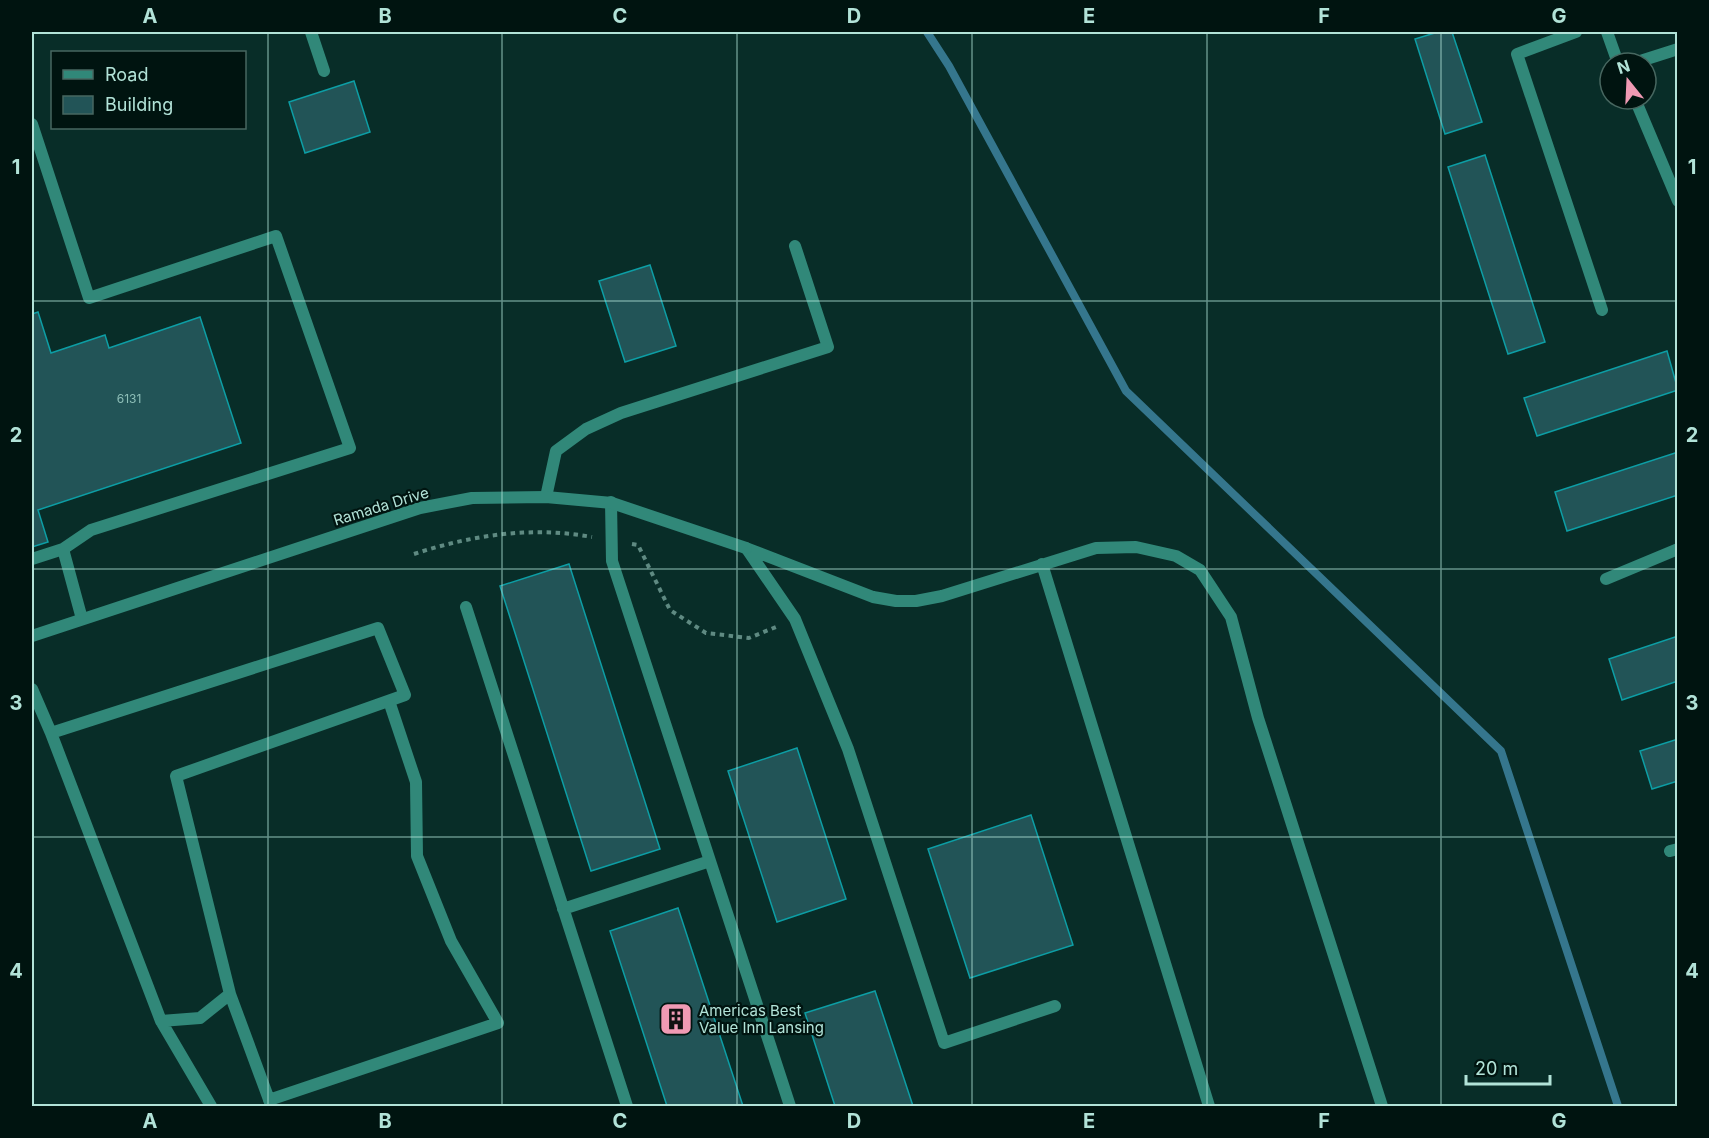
<svg xmlns="http://www.w3.org/2000/svg" width="1709" height="1138" font-family="Inter,sans-serif">
	<rect width="100%" height="100%" fill="#082d28"/>
	<g fill="none" stroke-linecap="round" stroke-linejoin="round">
		<path stroke="#35768d" stroke-width="8" d="M927 32 949 66 1126 391 1501 751 1618 1106"/>
	</g>
	<path fill="#225457" stroke="#0d9ea5" stroke-width="1.5" d="M1438 32H1452L1482 122 1445 134 1415 39Z
		M354 81 370 132 305 153 289 102Z
		M1485 155 1545 342 1508 354 1448 167Z
		M650 265 676 346 625 362 599 281Z
		M38 312 51 353 105 335 109 348 200 317 241 443 38 510 48 542 32 547V314Z
		M1667 351 1678 390 1537 436 1524 398Z
		M1678 452V495L1567 531 1555 492Z
		M569 564 660 849 591 871 500 586Z
		M1678 636V681L1622 700 1609 659Z
		M1678 739V781L1652 789 1640 751Z
		M797 748 846 899 777 922 728 771Z
		M1031 815 1073 945 970 978 928 849Z
		M678 908 743 1106H667L610 931Z
		M875 991 913 1106H835L805 1013Z"/>
	<g fill="none" stroke-linecap="round" stroke-linejoin="round">
		<path stroke="#5f8a82" stroke-width="4" stroke-dasharray="4.5 4.5" stroke-linecap="butt" d="M632 544 638 545 670 610 706 633 749 638 776 627
			M414 554C472 535 532 526 592 537"/>
		<path stroke="#318879" stroke-width="12" d="M311 32 324 71
			M1576 32 1517 54 1602 310
			M1634 63 1678 49
			M32 124 89 298 276 236 350 448 91 530 63 549 82 619
			M546 497 556 451 586 429 621 413 828 347 795 246
			M611 502 612 561 790 1106
			M746 548 873 597 896 601H916L942 596 1096 548 1136 547 1176 556 1200 570 1231 617 1258 718 1382 1106
			M747 549 795 619 848 749 944 1043 1055 1006
			M32 559 63 549
			M1042 564 1209 1106
			M1606 579 1678 549
			M466 607 627 1106
			M32 689 51 733 161 1021 200 1018 230 994 176 776 405 695 378 628 51 733
			M1670 851 1678 849
			M563 909 710 861
			M230 994 271 1105
			M161 1021 211 1106
			M269 1100 498 1023 451 941 417 856 416 782 389 701"/>
		<path stroke="#318879" stroke-width="12" d="M1607 32 1618 63
			M1635 99 1678 201
			M32 636 420 508 472 498 546 497 612 503 746 548"/>
	</g>
	<path fill="none" stroke="#b2e3d8" stroke-width="1.5" stroke-opacity="0.55" d="M268 32V1106M502 32V1106M737 32V1106M972 32V1106M1207 32V1106M1441 32V1106M32 301H1678M32 569H1678M32 837H1678"/>
	<defs>
		<g id="building-square" transform="scale(1.725)"><rect x="-9" y="-9" width="18" height="18" rx="4" fill="#f09ab4" stroke="#001410"/><path d="M-4-6H4V6H1V3H-1V6H-4ZM-2.5-4.3h1.7v1.8h-1.7ZM.8-4.3h1.7v1.8H.8ZM-2.5-1h1.7V.8h-1.7ZM.8-1h1.7V.8H.8Z" fill="#111"/></g>
	</defs>
	<g fill-rule="evenodd">
		<use href="#building-square" x="676" y="1019"/>
	</g>
	<g text-anchor="middle" dominant-baseline="central" stroke-width="4.5" stroke-linejoin="round" paint-order="stroke">
		<g font-size="12" fill="#8ebfb8">
			<text x="129" y="398">6131</text>
		</g>
		<g font-size="15" fill="#b2e3d8" stroke="#001410">
			<text transform="translate(381 506) rotate(-17)">Ramada Drive</text>
		</g>
		<g font-size="15" fill="#b2e3d8" stroke="#001410" text-anchor="start">
			<text x="699" y="1010">Americas Best<tspan x="699" dy="17">Value Inn Lansing</tspan></text>
		</g>
	</g>
	<rect width="1709" height="1138" fill="none" stroke="#001410" stroke-width="66"/>
	<rect x="51" y="51" width="195" height="78" fill="#001410" stroke="#476760" stroke-width="1.5"/>
	<rect x="63" y="70" width="30" height="9" fill="#318879" stroke="#476760" stroke-width="1.5"/>
	<text x="105" y="81" font-size="18" fill="#b2e3d8">Road</text>
	<rect x="63" y="96" width="30" height="18" fill="#225457" stroke="#476760" stroke-width="1.5"/>
	<text x="105" y="111" font-size="18" fill="#b2e3d8">Building</text>
	<g transform="translate(1628 81) rotate(342)"><circle r="28" fill="#001410" stroke="#476760" stroke-width="1.5"/>
	<path d="M0-4.5L10 22L0 15L-10 22Z" fill="#f09ab4"/>
	<text y="-9" font-size="16" font-weight="bold" text-anchor="middle" fill="#b2e3d8">N</text>
	</g>
	<path d="M1466 1075v9h84v-9" fill="none" stroke="#b2e3d8" stroke-width="3"/>
	<text x="1475" y="1075" font-size="18" fill="#b2e3d8" stroke="#001410" stroke-width="4.5" paint-order="stroke">20 m</text>
	<rect x="33" y="33" width="1643" height="1072" fill="none" stroke="#b2e3d8" stroke-width="2"/>
	<g font-size="20" text-anchor="middle" font-weight="bold" fill="#b2e3d8">
		<text x="150" y="23">A</text>
		<text x="385" y="23">B</text>
		<text x="620" y="23">C</text>
		<text x="854" y="23">D</text>
		<text x="1089" y="23">E</text>
		<text x="1324" y="23">F</text>
		<text x="1559" y="23">G</text>
		<text x="16" y="174">1</text>
		<text x="1692" y="174">1</text>
		<text x="16" y="442">2</text>
		<text x="1692" y="442">2</text>
		<text x="16" y="710">3</text>
		<text x="1692" y="710">3</text>
		<text x="16" y="978">4</text>
		<text x="1692" y="978">4</text>
		<text x="150" y="1128">A</text>
		<text x="385" y="1128">B</text>
		<text x="620" y="1128">C</text>
		<text x="854" y="1128">D</text>
		<text x="1089" y="1128">E</text>
		<text x="1324" y="1128">F</text>
		<text x="1559" y="1128">G</text>
	</g>
</svg>
